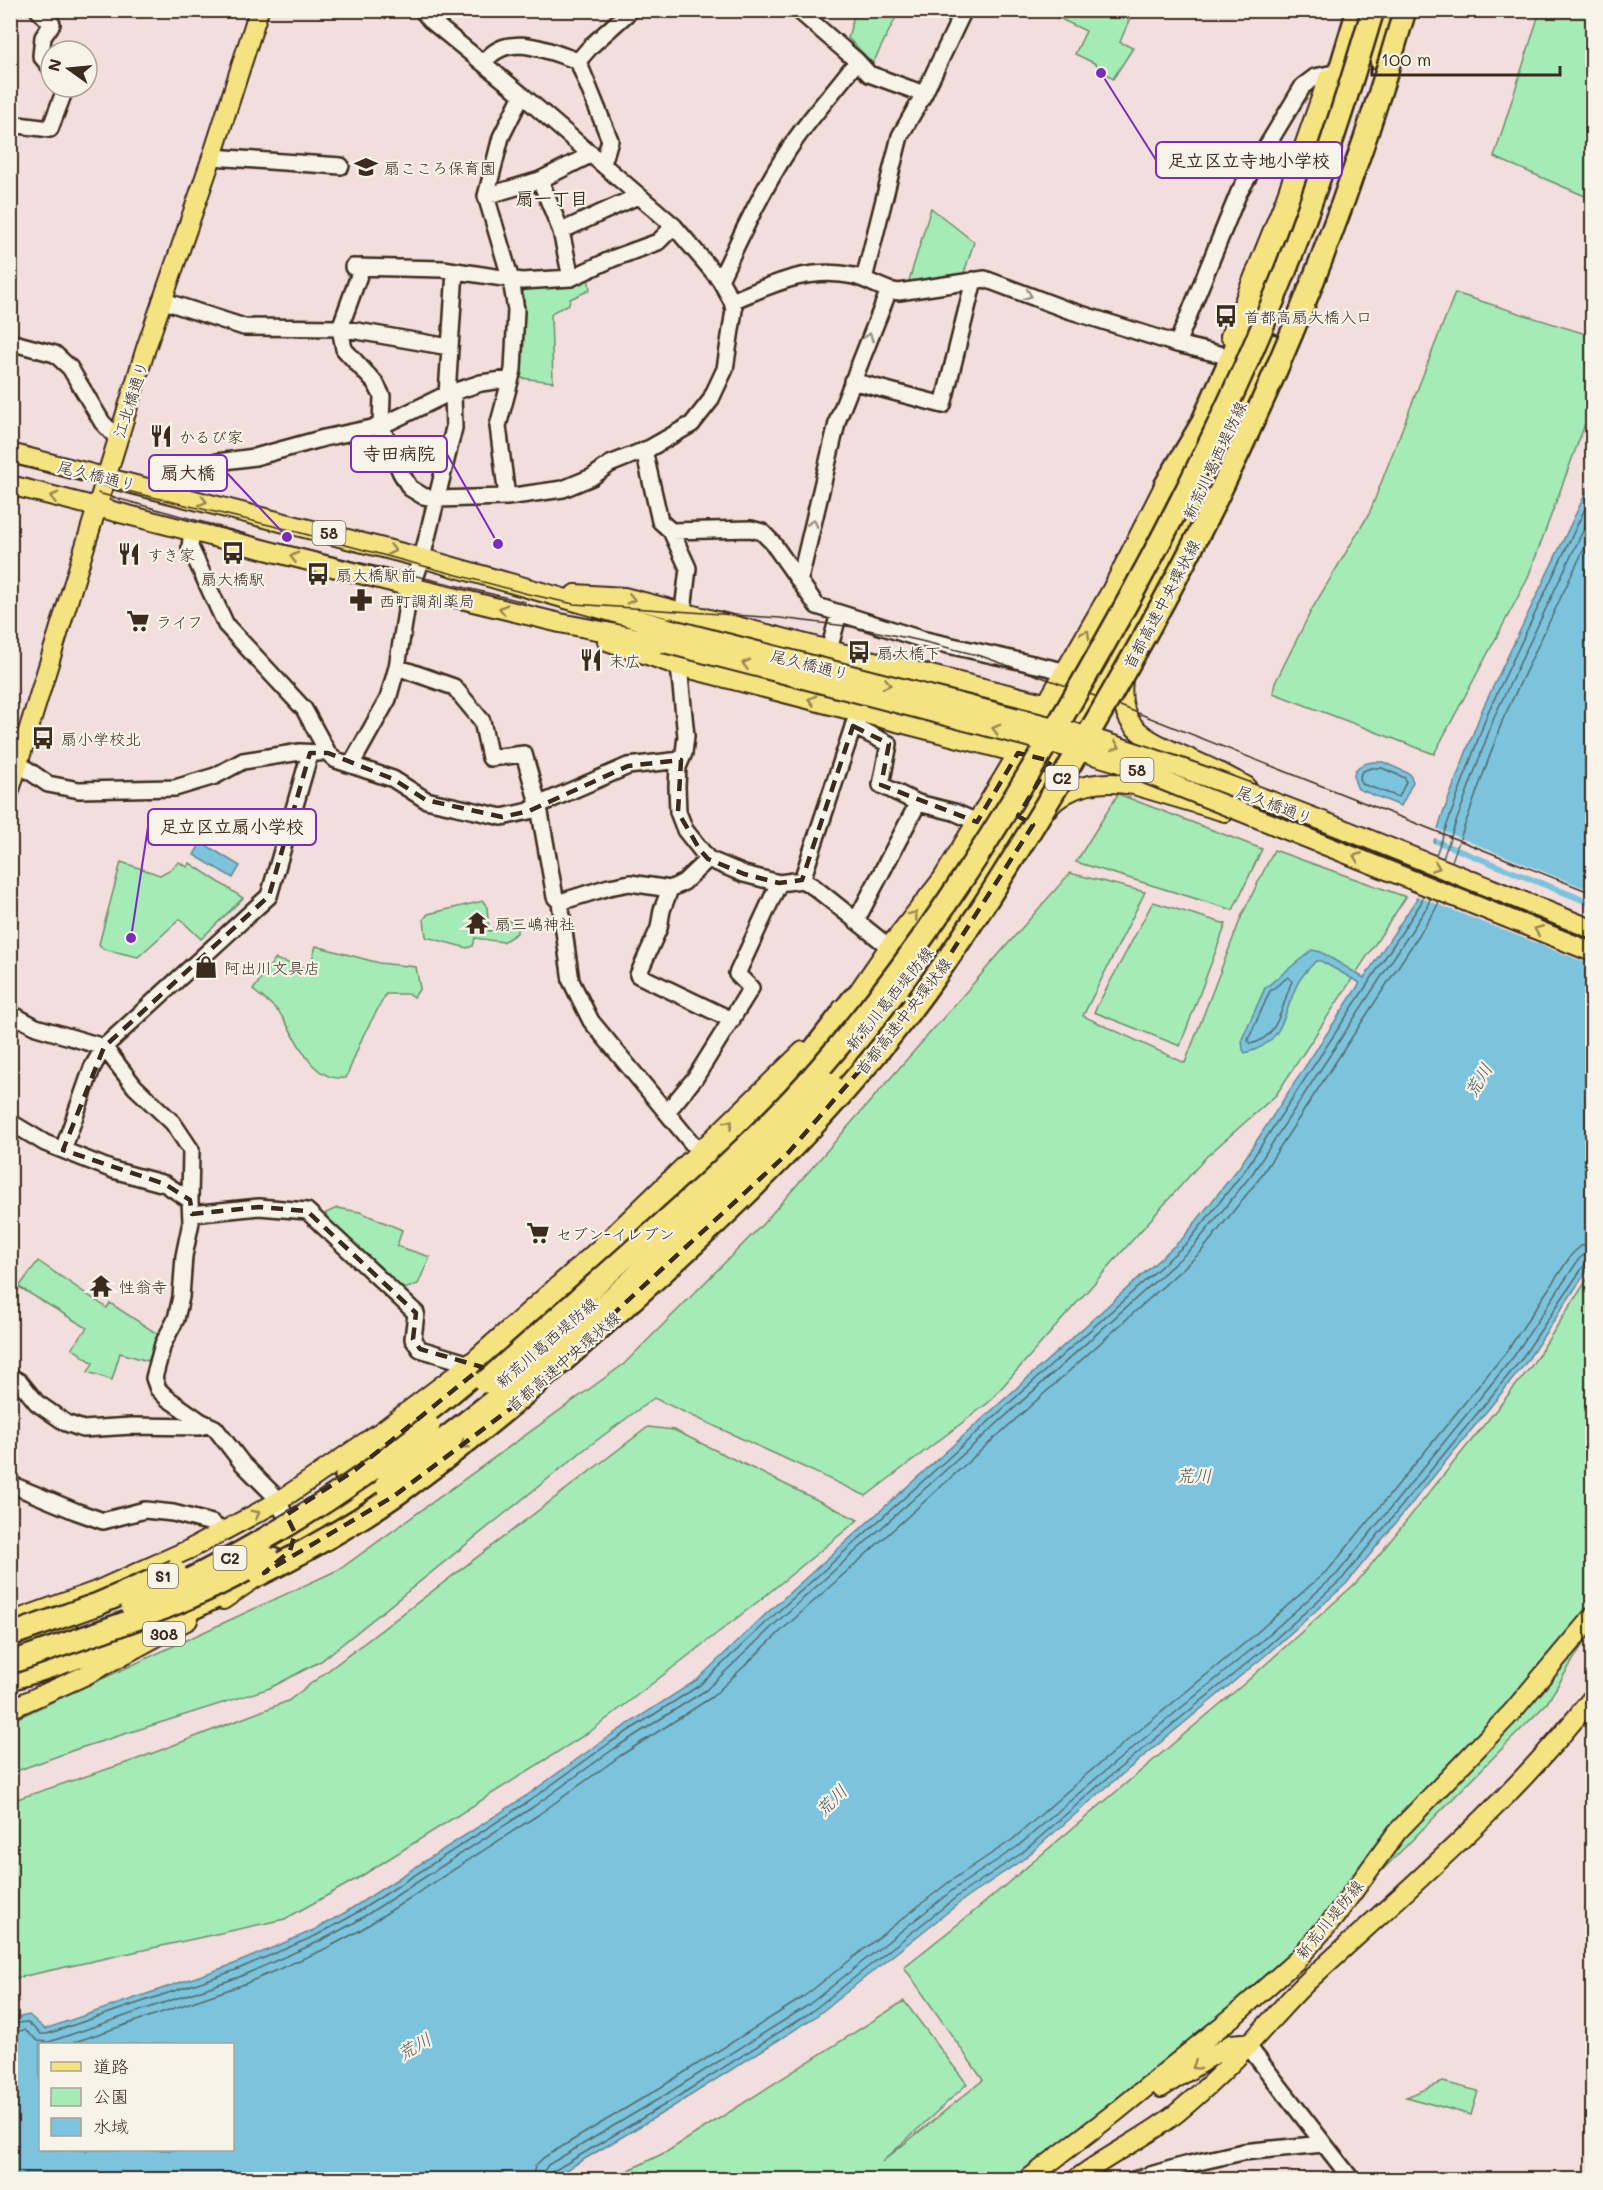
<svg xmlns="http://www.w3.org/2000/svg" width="1603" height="2190" font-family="Mali,'Klee One',sans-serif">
	<rect width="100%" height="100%" fill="#f2dedc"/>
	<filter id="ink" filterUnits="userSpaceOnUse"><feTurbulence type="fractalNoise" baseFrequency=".0167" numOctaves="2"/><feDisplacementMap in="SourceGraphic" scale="12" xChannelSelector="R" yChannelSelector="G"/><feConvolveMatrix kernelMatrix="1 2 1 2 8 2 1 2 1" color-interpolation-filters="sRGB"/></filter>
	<g filter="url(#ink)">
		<path fill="#a5ebb7" stroke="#708a6a" stroke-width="1.5" d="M855 11H899L873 63 848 38Z
			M1044 11H1133L1120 42 1133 48 1113 79 1094 63 1075 54 1086 31Z
			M1540 11H1592V199L1494 157Z
			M931 208 974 242 963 276 908 284Z
			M588 275 590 290 570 299 569 304 553 312 551 315 553 382 521 378 525 307 522 293 527 288Z
			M1455 293 1592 336V405L1527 580 1434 754 1273 693 1275 683 1312 609 1369 514Z
			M1118 794 1262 849 1233 910 1076 862Z
			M1274 850 1406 897 1276 1095 1207 1156 988 1403 866 1496 654 1398 585 1449 321 1661 270 1688 77 1749 11 1773V1721L340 1569 624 1364 761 1226 1070 873 1145 892 1083 1016 1185 1063 1242 915Z
			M121 862 160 875 171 869 179 862 187 867 190 863 243 898 201 939 180 919 138 957 103 949 99 944Z
			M483 901 487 907 489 931 509 921 517 925V933L503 942 475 938 473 946 467 948 426 937 424 919 428 914Z
			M1153 902 1226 924 1180 1046 1094 1012Z
			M316 946 379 963 416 967 420 988 414 997 409 994H386L363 1036 346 1078C311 1082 299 1042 283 1018 277 1007 262 998 253 990L275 959 309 969Z
			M337 1208 360 1212 402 1230 397 1246 430 1257 418 1284 402 1290 325 1220 326 1213Z
			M38 1261 107 1308 110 1303 159 1335 148 1361 120 1353 112 1380 88 1372 93 1363 72 1348 87 1328 19 1287Z
			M1592 1272V1629L1547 1703 1343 1910 1164 2067 1013 2179 609 2180 668 2151 904 2001 967 2084 882 2162 983 2080 904 1967 977 1909 1245 1683 1357 1582 1530 1368Z
			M648 1427 674 1430 858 1520 760 1600 591 1731 360 1877 285 1919 11 1979V1801L135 1760 288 1701Z
			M1443 2082 1478 2091 1471 2115 1406 2097Z"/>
		<path fill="#7cc4dd" stroke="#628691" stroke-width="1.5" fill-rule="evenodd" d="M1592 480V1263L1525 1364 1346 1584 1267 1654 1102 1791 1025 1858 963 1900 815 2017 669 2109 551 2179 11 2180V2019L29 2015 45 2029 234 1964 312 1931 346 1912 526 1796 608 1737 697 1680 768 1612 1183 1238 1240 1166 1360 983 1321 961H1316C1308 969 1300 977 1296 987 1283 1016 1283 1044 1245 1053L1243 1050 1242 1039 1265 988 1312 950 1321 952 1364 978 1416 900 1441 819 1482 710ZM40 2044H232V2150H40Z
			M1372 762H1383L1410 774 1413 782 1401 806 1358 789C1350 773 1354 765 1372 762Z
			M201 842 240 866 233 878 194 855Z"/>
		<path fill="#f2dedc" d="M1435 828 1592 891V900L1432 837Z
			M1431 842 1592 907V965L1414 895Z"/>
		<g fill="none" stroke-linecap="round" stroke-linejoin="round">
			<path stroke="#55686a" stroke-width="1.5" d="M1372 768H1382L1405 778 1406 782 1399 797 1362 784C1357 774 1362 770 1372 768Z
				M1436 855 1488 712 1592 494
				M1443 858 1495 715 1592 512
				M1452 861 1503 719 1592 532
				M1288 977 1292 981C1282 1004 1279 1039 1250 1044L1248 1040 1270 991Z
				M10 2024 27 2022 41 2034H47L236 1970 315 1936 350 1917 529 1801 611 1742 700 1685 772 1617 1188 1242 1245 1170 1421 903 1423 896
				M10 2032 25 2030 38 2041 49 2042 239 1977 318 1942 354 1923 533 1807 615 1748 706 1690 777 1622 1193 1247 1252 1174 1427 907 1430 899
				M69 2044 242 1985 323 1950 359 1931 538 1815 620 1756 712 1697 783 1629 1200 1253 1259 1179 1434 912 1439 902
				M532 2180 535 2166 543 2158 658 2089 802 1998 949 1882 1012 1840 1087 1774 1252 1637 1330 1568 1507 1351 1572 1254 1581 1246 1592 1244
				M542 2180 543 2172 548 2165 662 2097 807 2006 954 1889 1017 1847 1093 1781 1258 1644 1337 1574 1514 1356 1579 1259 1585 1254 1592 1253
				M549 2180 552 2172 666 2104 811 2012 959 1895 1022 1853 1098 1786 1263 1650 1342 1579 1520 1361 1585 1264 1592 1261"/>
			<g stroke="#3b2a1e" stroke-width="20">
				<path id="minor" d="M38 10 52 24 43 37 41 56 51 68
					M422 10 430 20 522 95 674 226 720 280 732 301C773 284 809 266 854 276 866 279 877 286 889 290
					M798 10 857 61 869 74 924 94
					M578 61 592 45 631 10
					M484 63C506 30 548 51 578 61L610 140 603 164
					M10 124 50 129 66 87
					M212 157 341 166
					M540 180 561 231 571 278
					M486 196 540 180 592 154
					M561 231 638 196
					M353 267 443 269 522 281 571 278 614 258 658 242 674 226
					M362 267 340 328 344 349 376 384 382 396 381 426 401 473 410 488 423 496 437 499 507 497 563 489 592 477 610 464 650 448 692 424 710 401 725 369 734 310 732 301
					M864 279 900 136 924 94 964 10
					M720 280C741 236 762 190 789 149 809 118 835 91 857 61
					M161 300 244 327 340 328 449 347
					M10 342 55 354 70 368 102 422 117 438
					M1177 344 1239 192 1303 86 1315 77 1329 74
					M852 381 943 405 974 280
					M447 394 455 271
					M644 450 660 521 671 531 688 568 683 611
					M169 493 174 476 217 462 255 457 324 438 381 426 447 394 481 383 510 379
					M507 497 498 426 513 370 516 310 511 280 486 196 501 137 522 95
					M192 531 190 547 226 625 304 709 328 753 336 760 393 779 426 800 502 817 529 811 543 803 628 766 681 760
					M671 531 751 529 762 532 772 542 817 606 921 639 1064 671
					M798 579 801 575 838 419 889 290 899 292 985 279 1065 309 1177 344 1223 355
					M829 650 839 613
					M679 666 686 736 684 753 678 767 677 786 678 812 685 830 708 859 744 874 779 883 802 880 814 887 889 947
					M397 667 454 687 482 721 490 758 524 754 539 807 555 897 560 902 571 981 591 1021 700 1153
					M853 726 889 744 881 785 918 803 954 812 977 822
					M10 762 19 764 48 784 79 790 175 788 215 776 243 761 300 752 319 753
					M351 765 388 699 397 667 408 599 422 558 454 428 453 392
					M802 880 856 718
					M670 889 662 910 659 928 638 975 732 1020
					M560 902 609 887 630 883 670 889 684 882 708 859
					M856 921 918 803
					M10 1013 36 1027 104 1047 135 1087 173 1123 191 1150 190 1200
					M667 1112 695 1078 751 988 737 974 779 883
					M10 1122 45 1143 113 1170 165 1184 190 1200 191 1222 184 1256 181 1297 176 1319 163 1344 154 1378 158 1389 167 1398 200 1421 215 1428 242 1463 274 1495 295 1533
					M63 1150 92 1068 104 1047 269 896 310 753
					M192 1214 259 1207 307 1211 416 1313 413 1339 420 1349 470 1364
					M10 1376 20 1382 37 1403 66 1423 83 1429 132 1426 199 1427 207 1425
					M10 1484 75 1511 103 1521 145 1510 173 1513 212 1523 222 1532
					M1248 2046 1352 2180
					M1133 2180 1185 2165 1243 2152 1323 2144"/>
			</g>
			<g stroke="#3b2a1e" stroke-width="22">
				<path id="major" d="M1380 62 1387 28V10
					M1230 336 1285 200 1328 78
					M10 453 422 558 668 628
					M10 485 411 587 560 623 664 643
					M575 594 624 597 829 650 1056 706
					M607 641 679 666 1029 756
					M1124 672C1115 726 1141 737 1184 756 1205 765 1226 775 1246 786
					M10 790 146 348 212 157 259 10
					M1048 808C1071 783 1102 780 1134 785L1225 812
					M916 966 968 894 1012 827 1104 674 1209 475
					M842 1009 853 999 889 947 943 878 1018 753 1111 591 1170 474
					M283 1540 348 1501 396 1467
					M223 1600 270 1568
					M10 1622 96 1591 190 1549 279 1501 383 1430 470 1364 599 1249 803 1051
					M10 1648 72 1633
					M10 1709 84 1676 188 1620
					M1161 2088 1231 2044 1242 2043 1248 2046
					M1027 2180 1117 2111 1235 2015 1296 1961 1334 1918 1397 1832 1512 1712 1592 1617
					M1075 2180C1107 2155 1146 2138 1178 2112 1203 2091 1228 2068 1250 2043 1270 2022 1288 2000 1309 1980 1406 1890 1510 1803 1592 1698"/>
			</g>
			<g stroke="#3b2a1e" stroke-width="26">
				<path id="highway" d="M1165 486 1201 425 1269 273 1317 146 1358 10
					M1203 487 1234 427 1271 345
					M830 1083 886 1016 924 957
					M346 1476 452 1392 511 1343 743 1133 793 1077 853 999
					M10 1679C89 1657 162 1624 234 1588"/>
			</g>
			<use href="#minor" stroke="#f7f3e8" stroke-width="15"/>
			<use href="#major" stroke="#f5e382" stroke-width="18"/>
			<use href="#highway" stroke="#f5e382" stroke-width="21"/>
			<path stroke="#3b2a1e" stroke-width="1.5" d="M10 463 286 529 528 594 574 604 780 618 854 627 917 640 981 656 1095 696 1592 893
				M98 493 282 544 525 602"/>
			<g stroke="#3b2a1e" stroke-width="22" stroke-linecap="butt">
				<path id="major-bridge" d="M668 628 1073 732C1250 787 1421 861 1592 929
					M664 643 1066 747 1114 761 1592 952"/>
			</g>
			<g stroke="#3b2a1e" stroke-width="26" stroke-linecap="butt">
				<path id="highway-bridge" d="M485 1382C544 1330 602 1279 660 1226 716 1176 771 1125 820 1068 911 964 983 852 1053 733 1139 587 1219 437 1282 279 1317 191 1346 101 1373 10
					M386 1485 511 1387 630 1282 777 1141 830 1083
					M259 1575C306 1551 353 1525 397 1494 468 1444 533 1388 598 1330 703 1238 806 1143 893 1033 957 952 1011 863 1064 775 1107 703 1149 631 1187 557 1277 384 1351 199 1405 10
					M132 1607C238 1559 339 1499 429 1426
					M10 1635 98 1604 175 1571
					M10 1663C98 1632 187 1606 268 1558"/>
			</g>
			<use href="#major-bridge" stroke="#f5e382" stroke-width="18"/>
			<use href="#highway-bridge" stroke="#f5e382" stroke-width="21"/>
		</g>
		<defs><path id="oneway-chevron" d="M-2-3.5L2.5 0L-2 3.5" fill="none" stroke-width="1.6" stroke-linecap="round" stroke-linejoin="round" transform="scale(1.5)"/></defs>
		<g stroke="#998e83">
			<use href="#oneway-chevron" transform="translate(1028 295) rotate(20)"/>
			<use href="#oneway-chevron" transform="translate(869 337) rotate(-69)"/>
			<use href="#oneway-chevron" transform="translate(813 523) rotate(-77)"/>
		</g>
		<g stroke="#988650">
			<use href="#oneway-chevron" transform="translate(54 497) rotate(-165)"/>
			<use href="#oneway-chevron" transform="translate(203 501) rotate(14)"/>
			<use href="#oneway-chevron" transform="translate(392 550) rotate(15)"/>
			<use href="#oneway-chevron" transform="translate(294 557) rotate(-166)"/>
			<use href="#oneway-chevron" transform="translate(631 599) rotate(13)"/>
			<use href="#oneway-chevron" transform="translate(503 609) rotate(-167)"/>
			<use href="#oneway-chevron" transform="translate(1086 634) rotate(-60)"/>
			<use href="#oneway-chevron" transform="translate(746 664) rotate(-166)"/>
			<use href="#oneway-chevron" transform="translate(887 684) rotate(14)"/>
			<use href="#oneway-chevron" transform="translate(812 700) rotate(-165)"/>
			<use href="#oneway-chevron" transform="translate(996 729) rotate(-165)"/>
			<use href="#oneway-chevron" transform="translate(1116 746) rotate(18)"/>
			<use href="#oneway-chevron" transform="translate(1357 857) rotate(-158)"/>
			<use href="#oneway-chevron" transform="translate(1436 867) rotate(22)"/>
			<use href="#oneway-chevron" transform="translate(914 915) rotate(-52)"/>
			<use href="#oneway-chevron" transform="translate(1538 930) rotate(-158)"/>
			<use href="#oneway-chevron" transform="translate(729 1124) rotate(-44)"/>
			<use href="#oneway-chevron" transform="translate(464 1445) rotate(142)"/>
			<use href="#oneway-chevron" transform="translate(256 1514) rotate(-28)"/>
			<use href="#oneway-chevron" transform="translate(1196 2066) rotate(148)"/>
		</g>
	</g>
	<path fill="none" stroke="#3b2a1e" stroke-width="4.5" stroke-dasharray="12 8" stroke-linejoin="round" d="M853 726 889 744 881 785 977 822 1018 753 1051 761 1018 816 1033 825 946 961 892 1033 788 1153 510 1409 394 1496 264 1573 290 1551 295 1533 286 1515 355 1470 482 1367 420 1349 413 1339 416 1313 307 1211 259 1207 192 1214 190 1200 165 1184 63 1150 104 1047 269 896 310 753H328L393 779 426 800 502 817 529 811 628 766 681 760 678 812 700 850 708 859 744 874 779 883 802 880Z"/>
	<defs>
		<g id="school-bare" transform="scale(1.8)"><path d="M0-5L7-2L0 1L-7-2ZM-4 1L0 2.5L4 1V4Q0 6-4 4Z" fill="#3b2a1e" stroke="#f7f3e8" stroke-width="2.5" paint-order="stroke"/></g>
		<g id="bus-bare" transform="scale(1.8)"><path d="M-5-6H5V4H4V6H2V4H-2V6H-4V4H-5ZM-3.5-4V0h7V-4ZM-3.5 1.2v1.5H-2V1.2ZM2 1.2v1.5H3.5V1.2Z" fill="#3b2a1e" stroke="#f7f3e8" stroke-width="2.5" paint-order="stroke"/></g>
		<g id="restaurant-bare" transform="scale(1.8)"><path d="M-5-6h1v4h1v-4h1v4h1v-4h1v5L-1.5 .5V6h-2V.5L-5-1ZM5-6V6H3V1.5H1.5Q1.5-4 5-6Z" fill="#3b2a1e" stroke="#f7f3e8" stroke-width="2.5" paint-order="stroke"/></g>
		<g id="pharmacy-bare" transform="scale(1.8)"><path d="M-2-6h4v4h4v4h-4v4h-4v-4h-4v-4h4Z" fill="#3b2a1e" stroke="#f7f3e8" stroke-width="2.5" paint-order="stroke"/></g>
		<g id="supermarket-bare" transform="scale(1.8)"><path d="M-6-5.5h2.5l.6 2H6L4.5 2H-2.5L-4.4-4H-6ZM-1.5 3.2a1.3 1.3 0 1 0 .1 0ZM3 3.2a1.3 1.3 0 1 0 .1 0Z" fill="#3b2a1e" stroke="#f7f3e8" stroke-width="2.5" paint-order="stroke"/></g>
		<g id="temple-bare" transform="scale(1.8)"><path d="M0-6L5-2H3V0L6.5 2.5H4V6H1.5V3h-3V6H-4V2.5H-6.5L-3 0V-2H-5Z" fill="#3b2a1e" stroke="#f7f3e8" stroke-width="2.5" paint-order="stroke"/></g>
		<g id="shop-bare" transform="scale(1.8)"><path d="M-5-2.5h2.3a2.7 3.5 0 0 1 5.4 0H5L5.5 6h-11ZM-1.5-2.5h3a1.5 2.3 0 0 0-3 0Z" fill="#3b2a1e" stroke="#f7f3e8" stroke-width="2.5" paint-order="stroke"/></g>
	</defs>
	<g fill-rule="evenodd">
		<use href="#school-bare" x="366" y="167"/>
		<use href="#bus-bare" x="1226" y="316"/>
		<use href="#restaurant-bare" x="161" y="436"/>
		<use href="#bus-bare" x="233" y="553"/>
		<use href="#restaurant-bare" x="129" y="554"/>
		<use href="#bus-bare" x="318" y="574"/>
		<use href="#pharmacy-bare" x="361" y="600"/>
		<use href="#supermarket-bare" x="138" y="621"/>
		<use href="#bus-bare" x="859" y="652"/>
		<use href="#restaurant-bare" x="591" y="660"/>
		<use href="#bus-bare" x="43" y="738"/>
		<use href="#temple-bare" x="477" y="923"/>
		<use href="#shop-bare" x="206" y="967"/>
		<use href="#supermarket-bare" x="538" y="1233"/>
		<use href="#temple-bare" x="101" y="1286"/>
	</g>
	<g text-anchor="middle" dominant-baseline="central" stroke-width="4.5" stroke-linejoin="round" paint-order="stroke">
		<g fill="#f7f3e8" stroke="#73665b" stroke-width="1.5">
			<rect x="312.5" y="521" width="33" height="24" rx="4.5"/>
			<rect x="1120.5" y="758" width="33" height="24" rx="4.5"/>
			<rect x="1045.5" y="766" width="33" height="24" rx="4.5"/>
			<rect x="213.5" y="1546" width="33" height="24" rx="4.5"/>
			<rect x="148" y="1564" width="30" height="24" rx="4.5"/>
			<rect x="143" y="1622" width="42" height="24" rx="4.5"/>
		</g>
		<g font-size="15" font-weight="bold" fill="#3b2a1e">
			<text x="329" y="533">58</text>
			<text x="1137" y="770">58</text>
			<text x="1062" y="778">C2</text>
			<text x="230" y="1558">C2</text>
			<text x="163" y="1576">S1</text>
			<text x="164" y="1634">308</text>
		</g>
		<g font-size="16" fill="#3b2a1e" stroke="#f7f3e8" text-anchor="start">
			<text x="384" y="167">扇こころ保育園</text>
			<text x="1244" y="316">首都高扇大橋入口</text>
			<text x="179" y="436">かるび家</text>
			<text x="147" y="554">すき家</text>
			<text x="336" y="574">扇大橋駅前</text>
			<text x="233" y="578" text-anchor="middle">扇大橋駅</text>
			<text x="379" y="600">西町調剤薬局</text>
			<text x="156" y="621">ライフ</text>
			<text x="877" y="652">扇大橋下</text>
			<text x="609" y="660">末広</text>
			<text x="61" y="738">扇小学校北</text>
			<text x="495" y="923">扇三嶋神社</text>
			<text x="224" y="967">阿出川文具店</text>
			<text x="556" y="1233">セブン-イレブン</text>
			<text x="119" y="1286">性翁寺</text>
		</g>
		<g font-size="16" fill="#3b2a1e" stroke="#f7f3e8">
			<text transform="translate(130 399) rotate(-72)">江北橋通り</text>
			<text transform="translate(1214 460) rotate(-65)">新荒川葛西堤防線</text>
			<text transform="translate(97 475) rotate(14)">尾久橋通り</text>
			<text transform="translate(1161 604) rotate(-62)">首都高速中央環状線</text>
			<text transform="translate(810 664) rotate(14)">尾久橋通り</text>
			<text transform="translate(1275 804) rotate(21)">尾久橋通り</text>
			<text transform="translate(889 998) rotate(-51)">新荒川葛西堤防線</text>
			<text transform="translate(903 1016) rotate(-52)">首都高速中央環状線</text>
			<text transform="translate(546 1342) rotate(-41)">新荒川葛西堤防線</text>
			<text transform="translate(563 1361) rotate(-41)">首都高速中央環状線</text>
			<text transform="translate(1329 1919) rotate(-51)">新荒川堤防線</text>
		</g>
		<g font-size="18" font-weight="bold" fill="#3b2a1e" stroke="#f7f3e8">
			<text x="552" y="198">扇一丁目</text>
		</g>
		<g font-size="18" font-style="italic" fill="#4e5857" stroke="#f7f3e8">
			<text transform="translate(1478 1080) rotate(-59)">荒川</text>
			<text x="1194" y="1475">荒川</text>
			<text transform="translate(831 1800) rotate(-45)">荒川</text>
			<text transform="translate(414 2046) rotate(-30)">荒川</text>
		</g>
	</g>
	<path fill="none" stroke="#7b2cbf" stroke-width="2" d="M1101 73L1156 160M498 544L447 454M287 537L227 473M131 938L148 827"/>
	<g fill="#7b2cbf" stroke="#f7f3e8" stroke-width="2">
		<circle cx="1101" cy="73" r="6"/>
		<circle cx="498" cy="544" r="6"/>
		<circle cx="287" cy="537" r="6"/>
		<circle cx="131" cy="938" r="6"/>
	</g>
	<g fill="#f7f3e8" stroke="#7b2cbf" stroke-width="2">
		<rect x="1156" y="142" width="186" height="36" rx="6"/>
		<rect x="351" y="436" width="96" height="36" rx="6"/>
		<rect x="149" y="455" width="78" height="36" rx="6"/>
		<rect x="148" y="809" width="168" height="36" rx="6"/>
	</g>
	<g font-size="18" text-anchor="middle" font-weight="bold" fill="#3b2a1e">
		<text x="1249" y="167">足立区立寺地小学校</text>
		<text x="399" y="460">寺田病院</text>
		<text x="188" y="479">扇大橋</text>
		<text x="232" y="833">足立区立扇小学校</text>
	</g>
	<rect width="1603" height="2190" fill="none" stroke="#f7f3e8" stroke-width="36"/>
	<rect x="18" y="18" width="1567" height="2154" fill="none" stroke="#3b2a1e" stroke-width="2" filter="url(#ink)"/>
	<rect x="39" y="2043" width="195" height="108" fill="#f7f3e8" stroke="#aca397" stroke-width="1.5"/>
	<rect x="51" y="2062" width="30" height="9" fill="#f5e382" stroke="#aca397" stroke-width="1.5"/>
	<text x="93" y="2073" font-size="18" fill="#3b2a1e">道路</text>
	<rect x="51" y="2088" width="30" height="18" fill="#a5ebb7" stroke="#aca397" stroke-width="1.5"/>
	<text x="93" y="2103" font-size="18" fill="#3b2a1e">公園</text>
	<rect x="51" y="2118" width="30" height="18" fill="#7cc4dd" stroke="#aca397" stroke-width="1.5"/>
	<text x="93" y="2133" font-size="18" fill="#3b2a1e">水域</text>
	<g transform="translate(69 69) rotate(285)"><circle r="28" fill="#f7f3e8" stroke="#aca397" stroke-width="1.5"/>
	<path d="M0-4.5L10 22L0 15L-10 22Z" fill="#3b2a1e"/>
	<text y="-9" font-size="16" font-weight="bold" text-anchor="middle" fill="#3b2a1e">N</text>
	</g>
	<path d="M1372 66v9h188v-9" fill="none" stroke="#3b2a1e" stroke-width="3"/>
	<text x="1381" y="66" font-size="18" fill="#3b2a1e" stroke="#f7f3e8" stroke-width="4.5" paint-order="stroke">100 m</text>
</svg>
